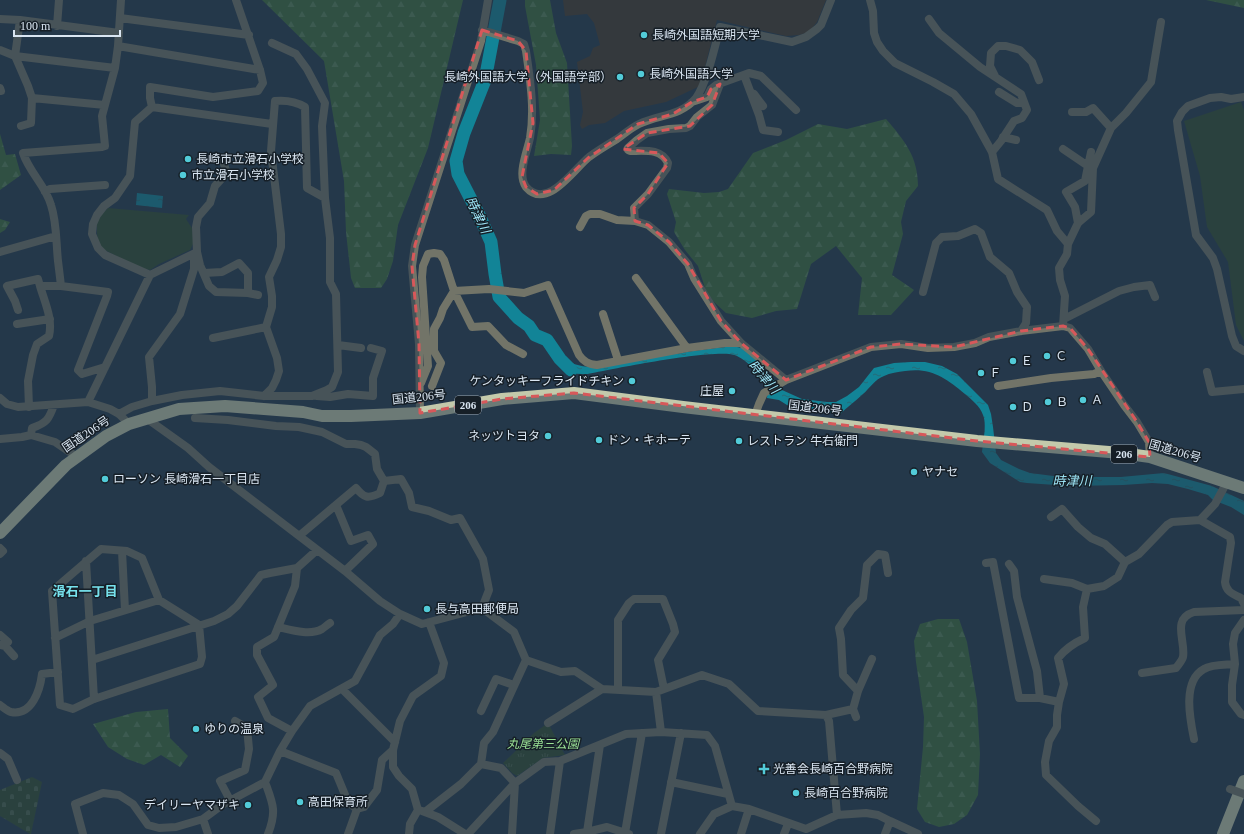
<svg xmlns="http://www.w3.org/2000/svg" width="1244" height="834" font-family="'Times New Roman','Noto Sans JP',serif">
	<defs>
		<pattern id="grass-tufts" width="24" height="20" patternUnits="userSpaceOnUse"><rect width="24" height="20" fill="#314c30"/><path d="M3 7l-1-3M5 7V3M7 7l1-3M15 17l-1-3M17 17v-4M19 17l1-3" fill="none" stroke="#4e664e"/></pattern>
		<pattern id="forest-firs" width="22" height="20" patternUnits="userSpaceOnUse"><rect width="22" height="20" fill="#3e6e3b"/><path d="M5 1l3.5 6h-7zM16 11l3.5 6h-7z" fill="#598358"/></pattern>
		<pattern id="cemetery-stones" width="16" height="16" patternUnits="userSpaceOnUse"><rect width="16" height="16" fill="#314c30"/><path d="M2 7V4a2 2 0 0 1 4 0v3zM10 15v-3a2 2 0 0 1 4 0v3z" fill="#4e664e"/></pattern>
		<pattern id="water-ripples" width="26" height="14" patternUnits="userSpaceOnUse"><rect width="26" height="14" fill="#128497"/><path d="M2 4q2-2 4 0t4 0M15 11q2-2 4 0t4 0" fill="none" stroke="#256b78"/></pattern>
	</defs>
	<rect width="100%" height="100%" fill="#25384b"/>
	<path fill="#483b2d" d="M563 0H826L817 22 809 32 799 35 786 36 717 20 700 86 666 102 624 111 605 123 589 125 582 129 580 125 583 112 577 62 590 56 593 48 600 45 594 23 587 14 565 16Z"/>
	<path fill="url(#grass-tufts)" d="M548 723 565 755 543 758 517 776 512 773 503 763 534 733Z"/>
	<path fill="url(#forest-firs)" d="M262 0H463L428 148 398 225 393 261 387 279 381 288H355L351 278 346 232 344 181 324 61Z
		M525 0H550L556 33 567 63 572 146 571 155 551 154 534 156 540 120 536 65 525 6Z
		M1206 0H1244V8Z
		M886 119C905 141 918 157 918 186L906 201 901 222 903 234 892 275 914 290 891 315H858L862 278 836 246 811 264 797 309 776 311 752 318 726 313 714 302 706 291 698 266 685 250 674 232 676 222 667 194 669 189 704 193 719 192 728 189 753 153 786 140 818 124 847 129Z
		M0 134 6 155 15 154 21 175 0 190Z
		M0 219 10 222 5 230 0 233Z
		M938 619H959L967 642 977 701 980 754 978 795 967 815 954 824 939 827 925 822 917 809 923 747 924 717 916 662 914 641 920 624Z
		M168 709 170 738 188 756 180 767 161 755 144 765 127 759 108 747 93 724 136 712Z"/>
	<path fill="url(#cemetery-stones)" d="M32 777 42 782 31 834H30L0 816V790Z"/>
	<path fill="#314c30" d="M1241 102 1244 110V341L1236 325 1228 262 1207 227 1200 176 1184 121Z
		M108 208 189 215 186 219 192 228 194 242 190 250 159 264 150 270 137 267 103 249 98 242 97 233V223L102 214Z"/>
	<path fill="url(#water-ripples)" d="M137 193 163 196 162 208 136 205Z
		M732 346 742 348 750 353 782 390 802 399 827 402H836L847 396 859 387 874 368 894 363 911 362H925L942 366 957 374 988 405 991 414 993 427 996 453 1001 460 1019 469 1030 473 1061 477H1121L1164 473 1212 486 1244 501V515L1231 507 1213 500 1208 495 1188 489 1168 484 1152 483 1123 485 1070 486 1027 483 1020 482 990 463 982 452C983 442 987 424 983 415 980 406 972 400 965 394 946 378 931 367 905 371 898 372 890 373 884 376 875 379 870 388 863 394 856 401 847 407 840 414L797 409 787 405 779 400 767 398 768 386C759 376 750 362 737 356 720 347 614 369 588 374 580 374 573 374 565 372L557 359 560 356C570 363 579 367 592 367L693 351Z"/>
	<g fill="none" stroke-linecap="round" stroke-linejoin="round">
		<path stroke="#128497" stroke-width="13" d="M500 0 485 80 464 133 456 161 458 174 479 215 491 242 495 274 499 297 518 318 529 326 535 335 547 340 560 359 571 370"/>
		<path stroke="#727468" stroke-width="8" d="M870 0 873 11 874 33 877 42 883 51 895 63 933 82 954 94 971 114 992 152 998 179 1047 210 1057 231 1068 244 1067 254 1059 268 1060 280 1065 296 1063 326
			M120 18 249 35
			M0 19 20 20
			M929 19 939 33 980 67 1021 94 1027 110 1022 118 1014 121 1001 141 992 152
			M57 26 59 0
			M482 30 518 41 524 44 526 51C530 79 535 109 530 138 527 152 517 175 526 187 547 211 574 169 589 157 597 151 607 145 617 139 624 134 631 128 639 124 659 114 680 117 696 98 707 83 715 46 720 27L792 42 806 37 817 29 821 25 831 0
			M272 43 296 54 307 69 325 103 322 126 325 198
			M118 46 260 70
			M0 50 15 56 115 68
			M744 75 759 115 763 130 778 132
			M995 76 990 66 991 53 998 46H1006L1020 50 1032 62 1039 80
			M0 88 1 91
			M999 92 1017 103H1024
			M754 94 763 106
			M1244 97 1231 99 1221 97 1210 98 1188 106 1182 112 1177 121 1178 130 1196 235 1213 258 1217 269 1232 336 1236 346 1244 351
			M692 102 707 97 711 89 716 85 749 73 761 76 796 110
			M105 105 32 98 28 86 15 56 20 20 119 33
			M152 107 135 122 130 176 115 198 104 206 97 215 93 224 92 234 98 248 105 255 150 275 197 252
			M152 107 150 98V87L213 97 258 91 263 83 260 70 236 0
			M152 107 272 124
			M21 126 31 123 32 98
			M1111 128 1126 113 1151 82 1161 22
			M1003 137 1016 140
			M1063 149 1088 166 1085 181 1066 192 1075 207 1078 223
			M222 159 226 170 225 175 215 186 210 203 198 217 196 227 197 252 200 265 209 286 216 292 248 293 258 295
			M1088 166 1091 152
			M45 192 50 189 105 185
			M635 221 634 208 648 194 667 168 668 163C661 148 644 151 630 151L628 150V148L637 140 647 133 669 129 686 128 690 126 697 117 712 105 720 84
			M580 227 586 216 590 214H600L617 220 635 221 648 225 669 242 688 264 694 278 721 321 741 343 786 380
			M1068 244 1078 223 1091 212 1093 168 1111 128 1093 108 1086 112H1072
			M0 252 56 236
			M204 273 222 272 239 263 248 273V293
			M636 278 687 348
			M61 286 108 292 107 296 78 370 82 374 105 367
			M923 292 936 243 942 237 958 236 975 229 981 233 990 257 1009 273 1017 292 1027 307 1026 323 1021 331
			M18 310 15 301 7 286 38 279 40 286
			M603 314 618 360
			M1064 319 1119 291 1134 287 1150 285 1155 297
			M17 324 50 319
			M213 338 266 327
			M338 345 361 348
			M1207 372 1212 392 1244 389
			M421 383 428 366 422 277 423 266 428 254 434 253 440 254 444 260 454 291 472 327 488 326 506 345 523 354
			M432 386 441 363 434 351V329L440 318 443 309 454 291 489 289 524 293 548 285 579 355C584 362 588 364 597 365L687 348 725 343H741
			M998 386 1051 378 1094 374 1101 371
			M317 396 330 397 348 394 373 396V378L382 351 371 348
			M0 398 7 404 18 407 88 402 110 409 119 414 129 424
			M152 401V387L149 357 180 314 194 269V256L196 253
			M88 402 150 275
			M29 407 28 381 33 355 37 344 49 336C53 319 45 303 40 286H61C60 277 59 269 58 261 56 243 57 223 51 205 46 186 29 172 23 153L102 147 105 146 102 116 115 68 118 46 121 0
			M420 413 419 344 412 266 415 245 481 41 488 0
			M119 414 132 407 152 401 182 395 220 391 264 396H312L327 390 332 387 338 372 336 294 330 282V238L325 198 307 188 305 107C295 101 286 100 275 101L271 151 281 234V247L277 260 269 277 272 296V307L266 327 277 358 279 371 276 380 272 388 264 396
			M755 415 759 404 764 393 786 380 871 347 901 344 928 348 954 347 975 343 989 337 1021 331 1063 326 1070 328 1088 349 1101 371 1124 405 1137 422 1149 442 1150 457
			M146 418 188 448 209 467 345 571 380 601 400 614 422 624 482 608
			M195 418 228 420 276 426 299 427 322 432 346 444H355L361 445 366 447 375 454 377 469 384 481 380 493C368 499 364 498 356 488L299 536
			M31 435 32 428C47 423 49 419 54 405
			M0 439 22 437 31 435 55 442 77 457
			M384 481 401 479 409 493 412 507 429 511 451 520 460 518 483 559 489 590 482 608
			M336 505 351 541 368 535 373 544 345 571
			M1051 517 1062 509 1078 527 1091 538 1105 544 1125 562
			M1200 520 1215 504 1227 482
			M0 548 3 551 0 554
			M101 549 127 551 142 558 159 600 199 625 202 657 200 664 94 699 73 709 60 705 52 591Z
			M122 551 125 610
			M86 561 94 699
			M986 563 993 562 1019 698H1040L1059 702
			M1009 564 1014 571 1017 597 1037 671 1040 698
			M1044 579 1072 583 1087 589
			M482 608 514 632 526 660 561 672 575 671 602 689 656 692 702 675 729 684 758 711 826 715 829 721 837 815
			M1244 620 1235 633 1233 644 1235 664 1232 685V702L1241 714 1244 715
			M278 627C291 630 310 636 322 629 325 627 327 625 330 623
			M0 635 8 642
			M55 638 90 621 159 600
			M0 645 5 646 14 656
			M92 660 214 621 228 614 237 606 261 575 270 573 297 568 317 550
			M1142 673 1176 668C1178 665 1182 661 1183 657 1186 641 1171 619 1194 612L1244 610
			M342 689 395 742
			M618 690V620L629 603 634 599H663L673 624 675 632 658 660 664 689
			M858 691 843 675 841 639 839 628 851 610 863 598 867 565 878 554 885 555 888 573
			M656 692 661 732
			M0 705C3 707 7 711 11 712 32 716 40 690 42 674L58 672
			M481 711 496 679 514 685
			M826 715 853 709
			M856 717 853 709 858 691 872 659
			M548 723 602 689
			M292 731 268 718 258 697 273 685 257 655V647L274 637 295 586 297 568
			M1194 739C1190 719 1182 681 1204 669 1212 664 1226 665 1235 664
			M280 751 336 773 348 802 357 809
			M0 753 8 759 17 780
			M265 782C273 804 277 811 268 834
			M671 782 728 794
			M230 800 220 781 245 770 249 749 247 728 235 721
			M357 809 364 807 377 790 382 760 393 750
			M422 811 438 817 465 834
			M425 812 461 784 481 764
			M203 819 208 834
			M890 821 918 834
			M1096 821 1078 806 1046 775 1045 762 1049 741 1057 727V715L1059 702 1064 684 1058 658C1066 648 1074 643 1085 638L1083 607 1087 589 1104 586 1118 577 1125 562 1139 554 1167 525 1172 522 1200 520 1230 537 1231 543 1225 582C1226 592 1233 594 1241 598L1244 604
			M587 832 600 745
			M625 833 642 733
			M83 834 75 804 103 793 119 795 133 804 148 825 159 828 176 827 203 819 222 805 265 782 280 751 292 731 310 706 355 681 380 635 393 624 400 614
			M348 834 357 809
			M409 834 410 824 418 810 412 789 399 776 393 767V750L400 721 413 696 441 676 444 663 429 622
			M468 834 515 783 544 762 560 761 626 734 661 732 707 735 715 746 732 806
			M512 834 515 783 501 768 481 764 484 743 493 732 526 660
			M550 834 560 761
			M574 834 587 832 607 827 629 834
			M661 834 681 733
			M700 834 714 814 732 806 749 809 806 829 837 815 866 813 878 815 890 821 885 834
			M741 834 749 809
			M784 834 788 824"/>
		<path stroke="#c3c9ab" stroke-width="12" d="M0 533 66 465 106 436 129 424 179 409 225 406 303 412 322 416H351L420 413 502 399 574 393 683 407 977 441 1121 453 1150 457 1244 488
			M1223 834 1244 781"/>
		<path stroke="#727468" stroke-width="8" d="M1230 789 1244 794"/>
	</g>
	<path d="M0 0H1244V834H0ZM482 30 518 41 526 51 533 123 522 177 526 187 537 194 554 190 588 158 638 124 673 114 692 102 707 97 711 89 720 84 712 105 690 126 647 133 623 149 659 153 668 163 648 194 634 208 635 221 648 225 669 242 688 264 721 321 741 343 786 380 871 347 901 344 954 347 1021 331 1063 326 1070 328 1088 349 1137 422 1149 442 1150 457 977 441 574 393 502 399 420 413 419 344 412 266 415 245Z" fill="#25384b" fill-opacity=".55" fill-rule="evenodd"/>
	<path fill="none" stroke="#d7585a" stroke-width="3" stroke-dasharray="8 5" stroke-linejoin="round" d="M482 30 518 41 526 51 533 123 522 177 526 187 537 194 554 190 588 158 638 124 673 114 692 102 707 97 711 89 720 84 712 105 690 126 647 133 623 149 659 153 668 163 648 194 634 208 635 221 648 225 669 242 688 264 721 321 741 343 786 380 871 347 901 344 954 347 1021 331 1063 326 1070 328 1088 349 1137 422 1149 442 1150 457 977 441 574 393 502 399 420 413 419 344 412 266 415 245Z"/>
	<g fill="#52cbd8" stroke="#161f27" stroke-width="1.5">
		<circle cx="644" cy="35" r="4"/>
		<circle cx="641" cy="74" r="4"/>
		<circle cx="620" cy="77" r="4"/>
		<circle cx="188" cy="159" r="4"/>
		<circle cx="183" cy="175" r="4"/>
		<circle cx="1047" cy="356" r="4"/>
		<circle cx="1013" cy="361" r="4"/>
		<circle cx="981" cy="373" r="4"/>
		<circle cx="632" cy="381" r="4"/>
		<circle cx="732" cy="391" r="4"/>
		<circle cx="1083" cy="400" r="4"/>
		<circle cx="1048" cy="402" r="4"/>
		<circle cx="1013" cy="407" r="4"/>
		<circle cx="548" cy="436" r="4"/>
		<circle cx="599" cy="440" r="4"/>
		<circle cx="739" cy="441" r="4"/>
		<circle cx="914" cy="472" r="4"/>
		<circle cx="105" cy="479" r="4"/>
		<circle cx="427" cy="609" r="4"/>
		<circle cx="196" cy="729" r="4"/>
		<path d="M762 763h4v4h4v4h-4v4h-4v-4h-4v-4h4z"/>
		<circle cx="796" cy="793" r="4"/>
		<circle cx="300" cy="802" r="4"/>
		<circle cx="248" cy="805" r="4"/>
	</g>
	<g text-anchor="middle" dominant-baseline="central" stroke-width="3" stroke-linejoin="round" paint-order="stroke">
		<g fill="#161f27" stroke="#9faab5" stroke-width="1">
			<rect x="455" y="396" width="26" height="18" rx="3"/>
			<rect x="1111" y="445" width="26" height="18" rx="3"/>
		</g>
		<g font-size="11" font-weight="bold" fill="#dae6f2">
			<text x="468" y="405">206</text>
			<text x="1124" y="454">206</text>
		</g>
		<g font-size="12" fill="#dae6f2" stroke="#161f27" text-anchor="start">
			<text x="652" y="35">長崎外国語短期大学</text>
			<text x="649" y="74">長崎外国語大学</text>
			<text x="612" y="77" text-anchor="end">長崎外国語大学（外国語学部）</text>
			<text x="196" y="159">長崎市立滑石小学校</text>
			<text x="191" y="175">市立滑石小学校</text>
			<text x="1055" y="356">Ｃ</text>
			<text x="1021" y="361">Ｅ</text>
			<text x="989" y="373">Ｆ</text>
			<text x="624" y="381" text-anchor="end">ケンタッキーフライドチキン</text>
			<text x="724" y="391" text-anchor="end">庄屋</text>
			<text x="1091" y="400">Ａ</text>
			<text x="1056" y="402">Ｂ</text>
			<text x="1021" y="407">Ｄ</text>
			<text x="540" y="436" text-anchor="end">ネッツトヨタ</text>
			<text x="607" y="440">ドン・キホーテ</text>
			<text x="747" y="441">レストラン 牛右衛門</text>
			<text x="922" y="472">ヤナセ</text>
			<text x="113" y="479">ローソン 長崎滑石一丁目店</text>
			<text x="435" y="609">長与高田郵便局</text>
			<text x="204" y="729">ゆりの温泉</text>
			<text x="773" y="769">光善会長崎百合野病院</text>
			<text x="804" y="793">長崎百合野病院</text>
			<text x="308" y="802">高田保育所</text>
			<text x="240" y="805" text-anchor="end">デイリーヤマザキ</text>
		</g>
		<g font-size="12" fill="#dae6f2" stroke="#161f27">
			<text transform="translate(419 397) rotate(-6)">国道206号</text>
			<text transform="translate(815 408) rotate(7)">国道206号</text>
			<text transform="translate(86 434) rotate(-34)">国道206号</text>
			<text transform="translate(1175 451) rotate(16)">国道206号</text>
		</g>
		<g font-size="12" font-style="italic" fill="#9ae195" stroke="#161f27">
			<text x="543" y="744">丸尾第三公園</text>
		</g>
		<g font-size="13" font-style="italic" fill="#9ee6f7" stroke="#161f27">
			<text transform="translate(478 215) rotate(64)">時津川</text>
			<text transform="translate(764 377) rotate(49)">時津川</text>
			<text transform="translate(1072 481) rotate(-1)">時津川</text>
		</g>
		<g font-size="13" font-weight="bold" fill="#77e2ed" stroke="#161f27">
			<text x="85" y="591">滑石一丁目</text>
		</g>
	</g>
	<path d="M14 30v6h106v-6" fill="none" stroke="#dae6f2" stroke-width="2"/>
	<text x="20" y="30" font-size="12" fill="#dae6f2" stroke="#161f27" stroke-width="3" paint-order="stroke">100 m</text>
</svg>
